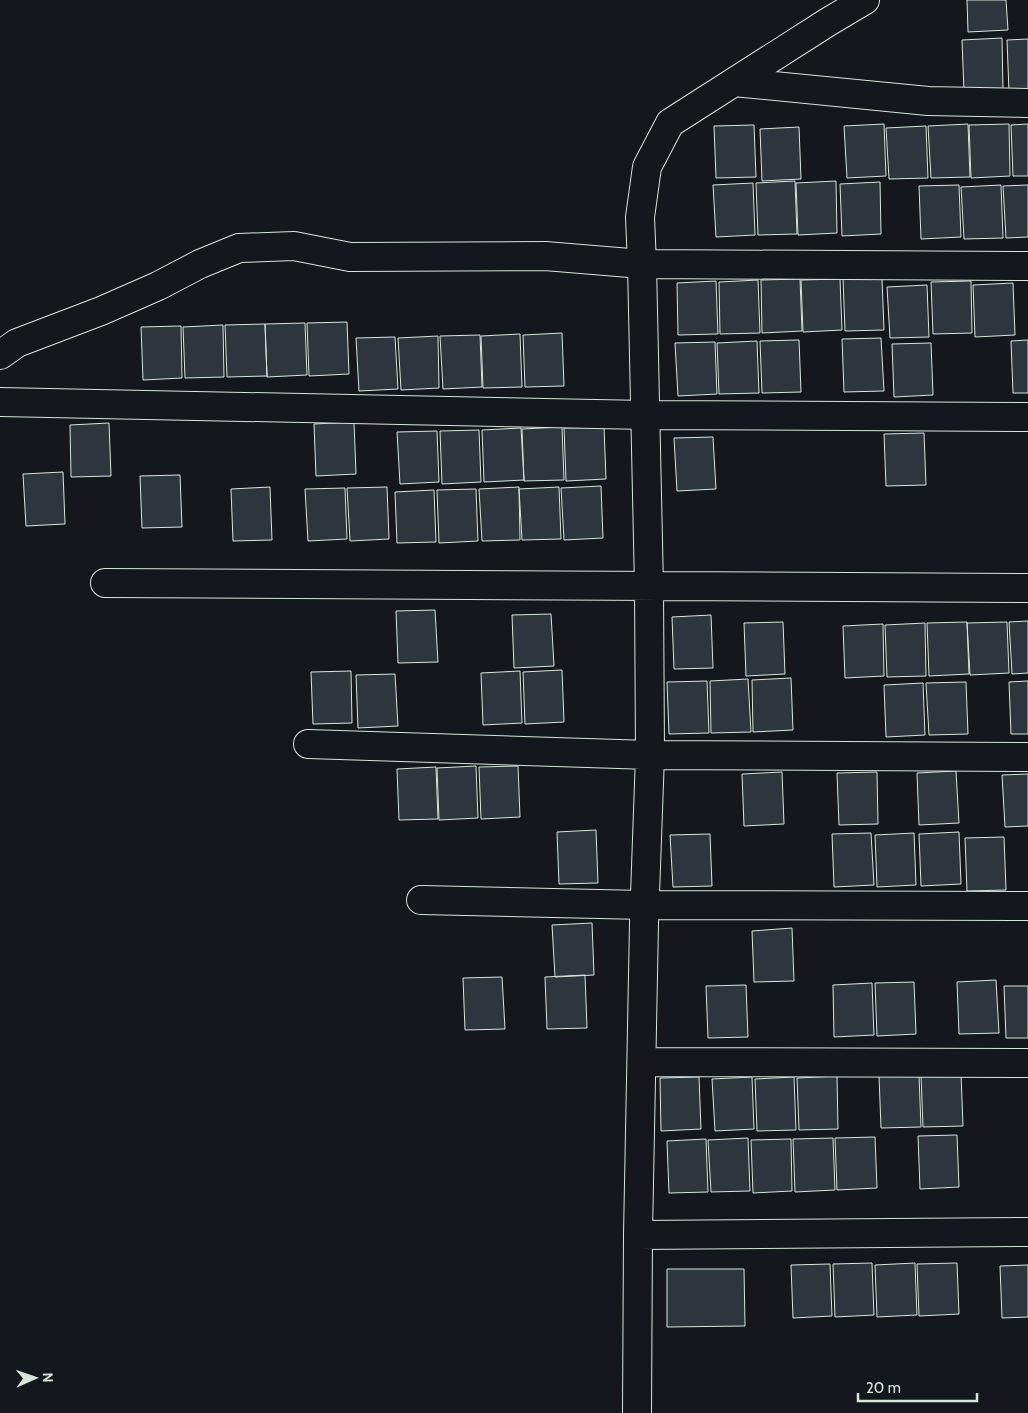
<svg xmlns="http://www.w3.org/2000/svg" width="1028" height="1413" font-family="Cabin,sans-serif">
	<rect width="100%" height="100%" fill="#14181c"/>
	<path fill="#2c363c" stroke="#d8e6dc" d="M967 0H1006L1008 30 968 32Z
		M1002 38 1003 90 964 92 962 40Z
		M1028 39V91L1009 92 1007 40Z
		M884 124 886 176 847 178 844 126Z
		M968 124 970 177 931 178 928 126Z
		M1009 124 1010 176 971 178 969 125Z
		M1028 124V176H1013L1011 125Z
		M754 125 756 177 716 178 714 126Z
		M926 126 928 178 889 179 886 128Z
		M799 127 801 179 762 181 760 129Z
		M795 181 797 234 758 235 756 183Z
		M836 181 837 233 798 235 796 183Z
		M880 182 881 234 842 236 840 184Z
		M753 183 755 235 716 237 713 185Z
		M959 185 961 237 921 239 919 186Z
		M1001 185 1003 238 964 239 961 187Z
		M1028 185V237L1006 238 1003 186Z
		M882 278 884 330 845 331 843 279Z
		M800 279 802 331 762 333 761 280Z
		M840 279 842 330 803 332 801 280Z
		M758 280 760 333 720 334 719 282Z
		M716 281 718 334 678 335 677 283Z
		M971 281 972 333 933 334 931 282Z
		M1013 283 1015 335 975 337 973 285Z
		M927 285 929 337 890 338 887 287Z
		M347 322 349 374 309 376 307 323Z
		M305 323 307 375 267 377 265 324Z
		M265 324 267 376 227 377 225 325Z
		M223 325 224 377 185 378 183 327Z
		M181 326 182 378 143 380 141 327Z
		M562 333 564 386 525 387 523 335Z
		M520 334 522 387 483 388 481 336Z
		M480 335 482 387 443 389 440 336Z
		M438 336 439 388 401 390 398 338Z
		M395 337 398 389 359 391 356 338Z
		M881 338 884 391 844 392 842 339Z
		M799 340 801 392 762 393 760 341Z
		M1028 340V393H1013L1011 341Z
		M757 341 759 393 719 394 717 343Z
		M715 342 717 394 678 396 675 343Z
		M931 343 933 395 894 397 892 344Z
		M354 422 356 474 316 476 314 424Z
		M109 423 111 476 71 477 70 425Z
		M562 427 564 480 524 481 522 429Z
		M604 427 606 479 566 481 564 428Z
		M521 428 524 480 484 482 482 430Z
		M479 430 481 482 442 484 440 431Z
		M437 431 439 482 400 484 397 432Z
		M924 433 926 485 886 486 884 434Z
		M713 437 716 489 677 491 674 438Z
		M63 472 65 524 26 526 23 474Z
		M180 475 182 527 142 528 140 476Z
		M601 486 603 538 564 540 561 488Z
		M270 487 272 540 233 541 231 489Z
		M387 487 389 539 350 541 347 488Z
		M519 487 520 540 482 541 479 489Z
		M559 487 561 539 522 540 519 489Z
		M345 488 347 539 308 541 305 489Z
		M476 489 478 541 439 543 437 490Z
		M434 490 436 542 397 543 395 492Z
		M435 610 438 662 398 663 396 611Z
		M551 614 554 666 514 668 512 615Z
		M711 615 713 668 674 669 672 617Z
		M1028 621V673L1012 674 1009 622Z
		M783 622 785 674 746 676 744 623Z
		M967 622 969 674 929 676 927 623Z
		M1007 622 1009 673 970 675 967 623Z
		M925 623 926 676 887 677 885 625Z
		M883 624 884 676 845 678 843 626Z
		M562 670 564 722 525 724 523 672Z
		M351 671 352 723 313 724 311 672Z
		M520 671 522 723 483 725 481 673Z
		M395 674 398 726 358 728 356 675Z
		M791 678 793 730 753 732 752 680Z
		M748 679 751 732 711 733 710 681Z
		M707 681 709 733 669 734 667 682Z
		M1028 681V734H1011L1009 682Z
		M966 682 968 734 929 735 926 683Z
		M923 683 925 735 886 737 884 685Z
		M476 766 478 818 439 820 437 768Z
		M518 766 520 817 481 819 479 767Z
		M436 767 438 819 399 820 397 769Z
		M956 771 959 823 919 825 917 773Z
		M782 772 784 824 744 826 742 774Z
		M877 772 878 824 839 825 837 773Z
		M1028 774V826L1005 827 1002 775Z
		M596 830 598 883 559 884 557 832Z
		M959 832 961 884 921 886 919 834Z
		M871 833 874 885 834 887 832 834Z
		M914 833 916 885 877 887 875 835Z
		M710 834 712 886 673 887 670 835Z
		M1004 837 1006 890 967 891 965 838Z
		M592 923 594 975 555 977 552 925Z
		M792 928 794 981 754 982 752 931Z
		M585 975 587 1028 547 1029 545 977Z
		M502 977 505 1029 465 1030 463 978Z
		M996 980 999 1033 959 1034 957 982Z
		M914 982 916 1034 877 1036 875 983Z
		M872 983 874 1035 834 1037 833 985Z
		M746 985 748 1037 708 1038 706 986Z
		M1004 986H1028V1038H1006Z
		M961 1073 963 1126 923 1127 921 1075Z
		M919 1075 921 1127 881 1128 879 1076Z
		M837 1076 838 1129 799 1130 797 1078Z
		M699 1077 701 1129 661 1131 660 1078Z
		M752 1077 754 1129 715 1131 712 1079Z
		M794 1077 796 1130 757 1131 755 1079Z
		M957 1135 959 1187 920 1189 918 1136Z
		M875 1137 877 1188 837 1190 835 1138Z
		M748 1138 750 1191 711 1192 708 1140Z
		M833 1138 835 1190 795 1192 793 1139Z
		M706 1139 708 1192 669 1193 667 1141Z
		M791 1139 792 1191 753 1193 751 1140Z
		M872 1263 874 1315 835 1317 833 1264Z
		M915 1263 917 1315 877 1317 875 1265Z
		M957 1263 959 1314 919 1316 917 1264Z
		M830 1264 832 1316 793 1318 791 1265Z
		M1028 1265V1317L1002 1318 1000 1266Z
		M667 1269H744L745 1326 667 1327Z"/>
	<g fill="none" stroke-linecap="round" stroke-linejoin="round">
		<g stroke="#d8e6dc" stroke-width="30">
			<path id="street" d="M734 82 928 101 1028 103
				M0 355 17 343 101 311 158 286 200 264 239 248 294 246 350 257 545 256 642 264 1028 266
				M0 402 646 415 1028 417
				M105 583 1028 588
				M308 744 650 755 1028 757
				M421 900 644 905 1028 906
				M642 1062 1028 1063
				M638 1235 1028 1232
				M637 1413 638 1235 644 923 650 755 649 587 642 264 640 217 647 167 670 123 828 22 865 0"/>
		</g>
		<use href="#street" stroke="#14181c" stroke-width="28"/>
	</g>
	<g transform="translate(35 1378) rotate(88)" stroke="#14181c" stroke-width="4" paint-order="stroke">
	<path d="M0-4L9 19L0 12L-9 19Z" fill="#d8e6dc"/>
	<text y="-8" font-size="14" font-weight="bold" text-anchor="middle" fill="#d8e6dc">N</text>
	</g>
	<path d="M858 1393v8h119v-8" fill="none" stroke="#d8e6dc" stroke-width="2.5"/>
	<text x="866" y="1393" font-size="15" fill="#d8e6dc" stroke="#14181c" stroke-width="4" paint-order="stroke">20 m</text>
</svg>
